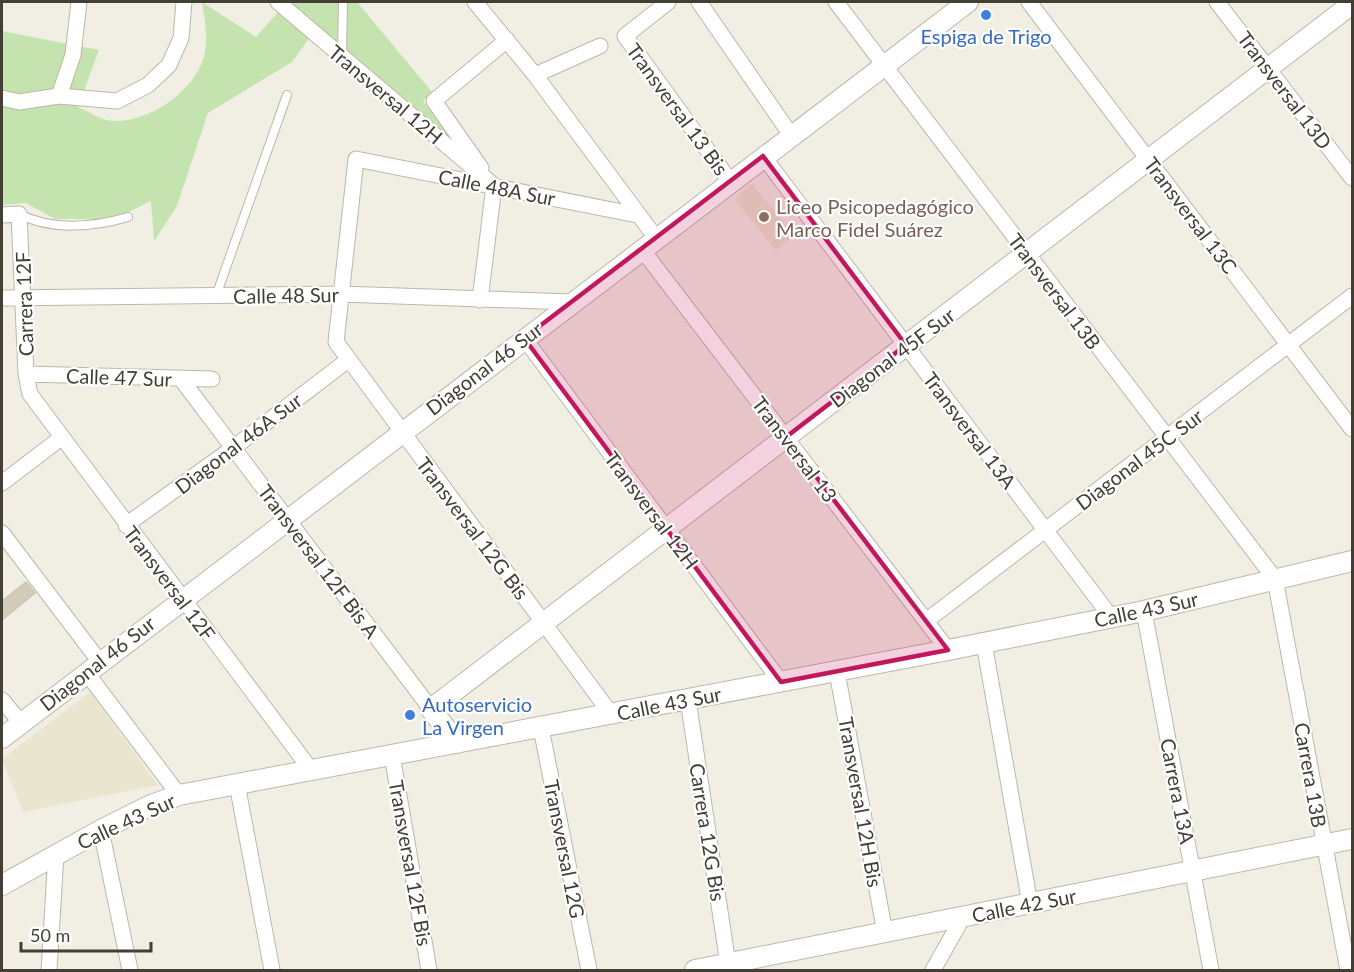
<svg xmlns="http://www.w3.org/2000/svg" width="1354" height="972" font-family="Lato,sans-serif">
	<rect width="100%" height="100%" fill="#f1efe4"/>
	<path fill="#e9e5cf" d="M752 184 794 235 776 250 734 199Z
		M90 692 158 785 23 812 2 759Z"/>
	<path fill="#c5e3af" d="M202 2 256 37 279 11 310 37 292 62 208 113 177 206 154 241 151 201 114 219H55L26 203 2 205V31L99 50 78 107C88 111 101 120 112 121 146 123 187 96 201 65 210 45 205 22 202 2Z
		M285 2H357L432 92 423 101 463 153Z"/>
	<path fill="#d2cbba" stroke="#ccc4ae" stroke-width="1.5" d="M26 582 35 593 2 620V601Z"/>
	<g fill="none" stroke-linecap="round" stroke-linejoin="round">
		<g stroke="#bcb7a8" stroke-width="10">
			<path id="service" d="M342 54 343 2
				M19 214C52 231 94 227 128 217
				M216 296 287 95"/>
		</g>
		<g stroke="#bcb7a8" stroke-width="17">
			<path id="minor" d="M278 2 492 184
				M475 2 535 75 656 238
				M668 2 625 36 730 181
				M699 2 791 135
				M836 2 1275 579 1348 970
				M1029 2 1352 429
				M1217 2 1352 178
				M535 75 600 46
				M59 96 73 55 79 2
				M2 98 19 102 59 96 117 101 148 85 169 65 181 38 184 2
				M763 156 1111 617
				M481 168 434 101 507 40
				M2 215 19 214 26 374 30 394 311 770
				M641 248 948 650
				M2 298 341 294 571 302
				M480 300 494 186
				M524 338 781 682
				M26 374 212 379
				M181 379 431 709
				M2 483 61 438
				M126 525 233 448 348 360
				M2 533 100 662
				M1144 611 1211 970
				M926 621 1352 296
				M984 643 1030 904
				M86 672 179 795
				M837 672 885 933
				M2 700 21 723
				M688 700 728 964
				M611 714 336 342 356 159 637 215
				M541 728 589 970
				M392 755 429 970
				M237 784 272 970
				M101 830 130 970
				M49 970 56 854
				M933 970 963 917"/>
		</g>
		<g stroke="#bcb7a8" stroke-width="22">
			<path id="tertiary" d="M2 738 968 2
				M457 743 431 709 1352 4
				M2 885 101 830 151 805 179 795 948 650 1144 611 1352 561
				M695 970 1352 839"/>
		</g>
		<use href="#service" stroke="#fff" stroke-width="8"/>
		<use href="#minor" stroke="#fff" stroke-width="15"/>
		<use href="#tertiary" stroke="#fff" stroke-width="20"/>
	</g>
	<path fill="#c2185b" fill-opacity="0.2" stroke="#c2185b" stroke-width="4.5" stroke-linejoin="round" d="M763 156 906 345 786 437 948 650 781 682 524 338Z"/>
	<g fill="#3f7fe0" stroke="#fff" stroke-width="2">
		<circle cx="986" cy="15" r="6"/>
		<circle cx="410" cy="715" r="6"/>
	</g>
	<circle fill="#8d6e63" stroke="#fff" stroke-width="2" cx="764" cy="217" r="6"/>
	<g text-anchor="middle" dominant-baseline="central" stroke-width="4.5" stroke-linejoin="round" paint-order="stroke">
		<g font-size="20" fill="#366cbe" stroke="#fff">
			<text x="986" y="36">Espiga de Trigo</text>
			<text x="422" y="704" text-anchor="start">Autoservicio<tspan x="422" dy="23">La Virgen</tspan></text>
		</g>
		<g font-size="20" fill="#433f35" stroke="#fff">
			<text transform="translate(1285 90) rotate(53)">Transversal 13D</text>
			<text transform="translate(386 94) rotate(40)">Transversal 12H</text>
			<text transform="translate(678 109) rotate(54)">Transversal 13 Bis</text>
			<text transform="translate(497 187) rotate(11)">Calle 48A Sur</text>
			<text transform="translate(1191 215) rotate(53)">Transversal 13C</text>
			<text transform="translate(1055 291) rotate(53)">Transversal 13B</text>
			<text transform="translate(286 295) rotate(-1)">Calle 48 Sur</text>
			<text transform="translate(24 304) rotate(-92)">Carrera 12F</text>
			<text transform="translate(892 357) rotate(-37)">Diagonal 45F Sur</text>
			<text transform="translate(484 368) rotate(-37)">Diagonal 46 Sur</text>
			<text transform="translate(119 377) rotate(2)">Calle 47 Sur</text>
			<text transform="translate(970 430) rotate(53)">Transversal 13A</text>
			<text transform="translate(238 443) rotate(-37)">Diagonal 46A Sur</text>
			<text transform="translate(795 449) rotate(53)">Transversal 13</text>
			<text transform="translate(1139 459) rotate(-37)">Diagonal 45C Sur</text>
			<text transform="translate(652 510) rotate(53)">Transversal 12H</text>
			<text transform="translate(473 528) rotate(53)">Transversal 12G Bis</text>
			<text transform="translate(319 561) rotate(53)">Transversal 12F Bis A</text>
			<text transform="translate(170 583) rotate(53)">Transversal 12F</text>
			<text transform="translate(1146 609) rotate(-12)">Calle 43 Sur</text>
			<text transform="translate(97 663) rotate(-38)">Diagonal 46 Sur</text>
			<text transform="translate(669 703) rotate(-11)">Calle 43 Sur</text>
			<text transform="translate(1311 775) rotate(80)">Carrera 13B</text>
			<text transform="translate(1178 791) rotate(79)">Carrera 13A</text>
			<text transform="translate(861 802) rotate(80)">Transversal 12H Bis</text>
			<text transform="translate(126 821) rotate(-25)">Calle 43 Sur</text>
			<text transform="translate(708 832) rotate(81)">Carrera 12G Bis</text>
			<text transform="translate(565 849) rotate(79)">Transversal 12G</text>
			<text transform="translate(411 863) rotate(80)">Transversal 12F Bis</text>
			<text transform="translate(1024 905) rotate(-11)">Calle 42 Sur</text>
		</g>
		<g font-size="20" fill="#785e54" stroke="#fff" text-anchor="start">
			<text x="776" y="206">Liceo Psicopedagógico<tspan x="776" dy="23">Marco Fidel Suárez</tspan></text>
		</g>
	</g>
	<rect width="1354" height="972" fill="none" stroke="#433f35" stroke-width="6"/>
	<path d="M21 942v9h130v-9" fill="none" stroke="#433f35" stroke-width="3"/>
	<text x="30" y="942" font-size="18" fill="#433f35" stroke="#ffffff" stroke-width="4.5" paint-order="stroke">50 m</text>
</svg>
